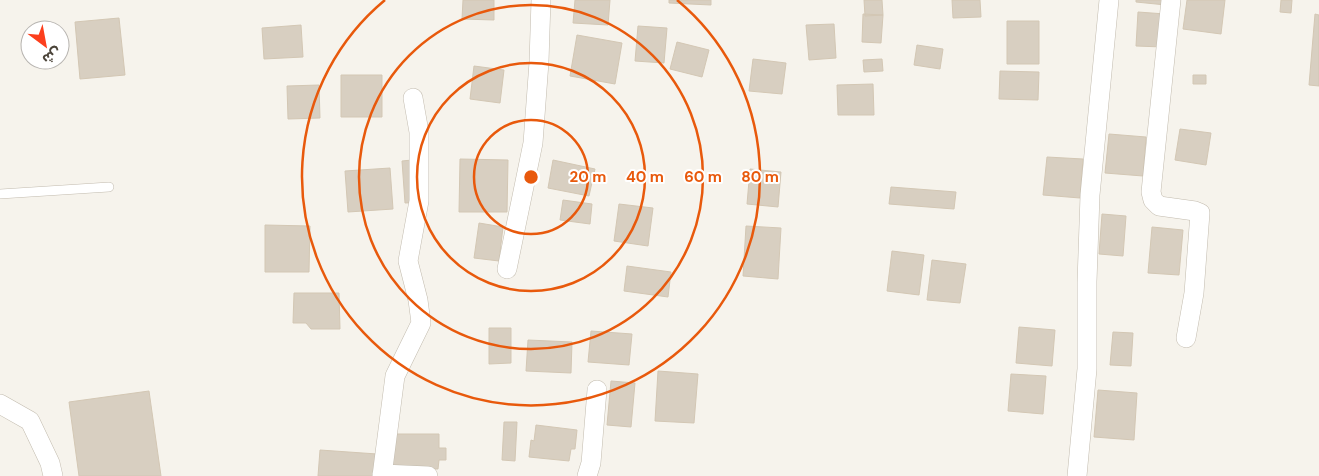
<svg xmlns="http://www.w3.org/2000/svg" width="1319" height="476" font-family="'DM Sans','Noto Sans Arabic',sans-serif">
	<rect width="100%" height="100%" fill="#f6f3ec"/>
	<path fill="#d8cfc1" stroke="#d3c7b4" d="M463 0H494V20L462 19Z
		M575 0H610L608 25 573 23Z
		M669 0H711V5L669 3Z
		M864 0H882L883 15 865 16Z
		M952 0H980L981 17 953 18Z
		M1136 0H1167L1166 5 1136 2Z
		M1187 0H1225L1221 34 1183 29Z
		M1281 0H1292L1291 13 1280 12Z
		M1138 12 1165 14 1163 47 1136 46Z
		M863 14 883 15 881 43 862 42Z
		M1315 14 1319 15V86L1309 85Z
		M119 18 125 75 80 79 75 22Z
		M1007 21H1039V64H1007Z
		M834 24 836 58 809 60 806 25Z
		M301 25 303 57 264 59 262 28Z
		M638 26 667 28 664 63 635 61Z
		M577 35 622 43 615 84 570 76Z
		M677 42 709 50 702 77 670 69Z
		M917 45 943 49 940 69 914 65Z
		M753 59 786 63 782 94 749 91Z
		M882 59 883 71 864 72 863 60Z
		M474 66 504 70 500 103 470 99Z
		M1000 71 1039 72 1038 100 999 99Z
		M341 75H382V117H341Z
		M1193 75H1206V84H1193Z
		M873 84 874 115H838L837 85Z
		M319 85 320 118 288 119 287 86Z
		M1180 129 1211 133 1206 165 1175 160Z
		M1109 134 1146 137 1143 176 1105 173Z
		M1047 157 1083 159 1080 198 1043 195Z
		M422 159 424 202 405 203 402 161Z
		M460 159 508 160 507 212H459Z
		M553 160 595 169 589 196 548 188Z
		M390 168 393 209 348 212 345 171Z
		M750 169 781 172 778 207 747 204Z
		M891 187 956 192 954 209 889 204Z
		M563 200 592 204 590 224 560 220Z
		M619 204 653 208 648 246 614 241Z
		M1102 214 1126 216 1123 256 1099 254Z
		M479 223 503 227 499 261 474 258Z
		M265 225 310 226 309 272H265Z
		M746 226 781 228 778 279 743 276Z
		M1152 227 1183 230 1179 275 1148 273Z
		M892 251 924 255 919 295 887 291Z
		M932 260 966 264 960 303 927 300Z
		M627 266 671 272 668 297 624 291Z
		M294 293H339L340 329H311L306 323H293Z
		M1019 327 1055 330 1052 366 1016 363Z
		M489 328H511V363L489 364Z
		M591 331 632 334 629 365 588 362Z
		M1113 332 1133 333 1131 366 1110 365Z
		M528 340 572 342 571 373 526 371Z
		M658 371 698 374 694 423 655 421Z
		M1011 374 1046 376 1043 414 1008 411Z
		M611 381 635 383 631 427 607 425Z
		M1098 390 1137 393 1134 440 1094 437Z
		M149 391 161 476H79L69 402Z
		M504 422H517L515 461 502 460Z
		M536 425 577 430 575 449H571L569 461 529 457 531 440 534 441Z
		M391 434H439V448H446V460H439L438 469 391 468Z
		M320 450 377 454 375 476H318Z"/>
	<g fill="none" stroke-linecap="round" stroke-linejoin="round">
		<g stroke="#c2bbae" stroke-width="10">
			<path id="service" d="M0 194 109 187"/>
		</g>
		<g stroke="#c2bbae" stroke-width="20">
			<path id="minor" d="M1171 0 1151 192 1153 200 1159 206 1195 211 1200 213 1194 293 1186 338
				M507 269 533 143 539 62 541 0
				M0 404 30 421 50 463 53 476
				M382 474 428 476
				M382 476 395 376 421 323 418 300 408 261 419 201V132L413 98
				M587 476 591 463 597 390
				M1077 476 1087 369V282L1090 195 1109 0"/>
		</g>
		<use href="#service" stroke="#fff" stroke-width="9"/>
		<use href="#minor" stroke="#fff" stroke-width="19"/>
	</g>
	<g fill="none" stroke="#e8590c" stroke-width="2.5">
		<circle cx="531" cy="177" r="57"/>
		<circle cx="531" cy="177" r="114"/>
		<circle cx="531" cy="177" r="172"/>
		<path d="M677 0A229 229 0 1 1 385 0"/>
	</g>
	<circle cx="531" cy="177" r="8" fill="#e8590c" stroke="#fff" stroke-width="2.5"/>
	<g font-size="15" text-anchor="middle" font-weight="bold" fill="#e8590c" stroke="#fff" stroke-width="4" stroke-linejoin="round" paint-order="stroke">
		<text x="588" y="182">20 m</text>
		<text x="645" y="182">40 m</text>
		<text x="703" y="182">60 m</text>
		<text x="760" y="182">80 m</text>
	</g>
	<g transform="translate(45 45) rotate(148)"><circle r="24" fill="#ffffff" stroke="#b7b4b0"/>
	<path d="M0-4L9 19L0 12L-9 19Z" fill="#fc3f1d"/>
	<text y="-8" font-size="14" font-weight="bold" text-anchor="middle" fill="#4b4439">ش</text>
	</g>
</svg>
